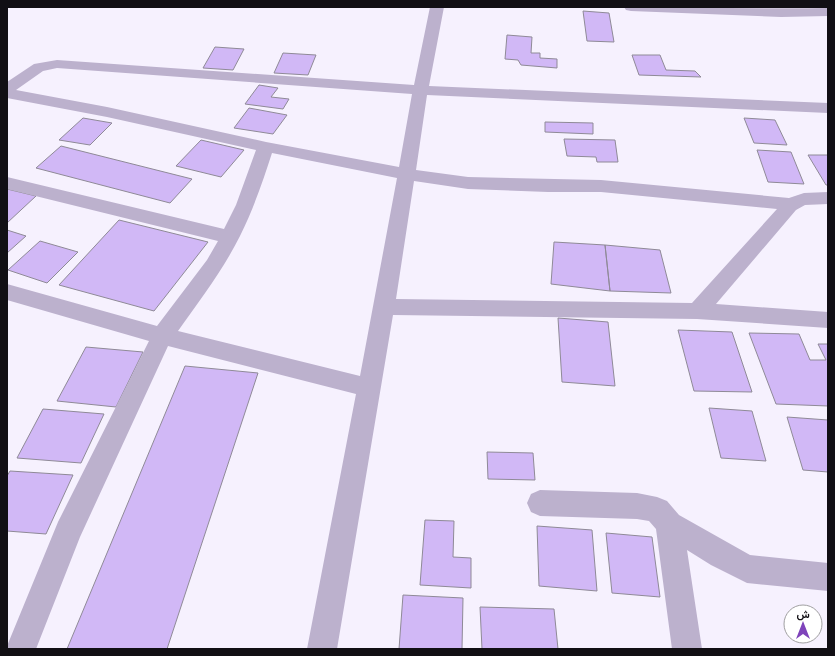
<svg xmlns="http://www.w3.org/2000/svg" width="835" height="656" font-family="Signika,Vazirmatn,sans-serif">
	<rect width="100%" height="100%" fill="#f6f1fe"/>
	<path fill="#d1b8f6" stroke="#8f8a97" d="M583 11 609 13 614 42 587 41Z
		M507 35 532 37 531 53H540V58L557 59V68L521 65 518 60 505 59Z
		M215 47 244 49 233 70 203 68Z
		M283 53 316 55 308 75 274 73Z
		M632 55H660L666 70 695 71 701 77 639 75Z
		M259 85 278 88 271 97 289 99 283 109 245 104Z
		M249 108 287 115 273 134 234 128Z
		M83 118 112 123 90 145 59 140Z
		M744 118 775 120 787 145 754 143Z
		M545 122 593 123V134L545 132Z
		M564 139 615 140 618 162H597L596 157 567 156Z
		M201 140 244 150 221 177 176 166Z
		M61 146 192 179 170 203 36 168Z
		M757 150 791 152 804 184 768 182Z
		M808 155H828V185H826Z
		M7 189 36 196 7 223Z
		M119 220 208 242 154 311 59 285Z
		M7 230 26 236 7 253Z
		M40 241 78 252 47 283 8 270Z
		M554 242 605 245 610 291 551 284Z
		M605 245 660 250 671 293 610 291Z
		M558 318 608 322 615 386 562 382Z
		M678 330 732 332 752 392 694 391Z
		M749 333 799 334 810 360H826L818 344H828V406L776 404Z
		M86 347 143 352 116 407 57 401Z
		M185 366 258 373 167 649H67Z
		M709 408 752 411 766 461 721 458Z
		M43 409 104 414 81 463 17 458Z
		M787 417 828 420V472L803 470Z
		M487 452 533 453 535 480 488 479Z
		M10 471 73 475 46 534 7 531V476Z
		M425 520 454 521 453 557 471 558V588L420 585Z
		M537 526 592 530 597 591 539 586Z
		M606 533 652 537 660 597 612 593Z
		M403 595 463 598 462 649H399Z
		M480 607 554 609 558 649H482Z"/>
	<g fill="none" stroke-linecap="round" stroke-linejoin="round">
		<path fill="#bcb1cd" fill-rule="evenodd" d="M430 7H444L429 86 828 103V113L427 95 416 170 468 177 601 180 789 198 804 193 828 192V204L805 205 796 210 716 304 828 312V328L697 319 393 315 337 649H307L356 394 168 346 80 537 36 649H7V646L58 522 149 341 7 300V284L157 326 207 260 218 241 7 189V177L224 229 236 205 256 150 107 117 7 98V82L34 64 57 60 414 85ZM57 68 412 94 399 167 266 142 107 107 16 90 43 71ZM272 153 397 178 360 376 178 331C200 300 223 270 240 236 253 210 263 181 272 153ZM414 181 468 189 548 192H601L777 209 692 303 396 299Z
			M624 7C692 7 760 9 828 8V16L781 17 631 11 626 10Z
			M540 490 637 493 657 497 667 501 679 515 750 555 828 563V591L747 583 711 565 687 550 702 649H672L656 529 649 521 637 519 540 516 531 512 527 503 531 494Z"/>
	</g>
	<rect width="835" height="656" fill="none" stroke="#110f14" stroke-width="16"/>
	<g transform="translate(803 624)"><circle r="19" fill="#ffffff" stroke="#a09fa1"/>
	<path d="M0-3L7 15L0 10L-7 15Z" fill="#7e43ba"/>
	<text y="-6" font-size="11" font-weight="bold" text-anchor="middle" fill="#110f14">ش</text>
	</g>
</svg>
